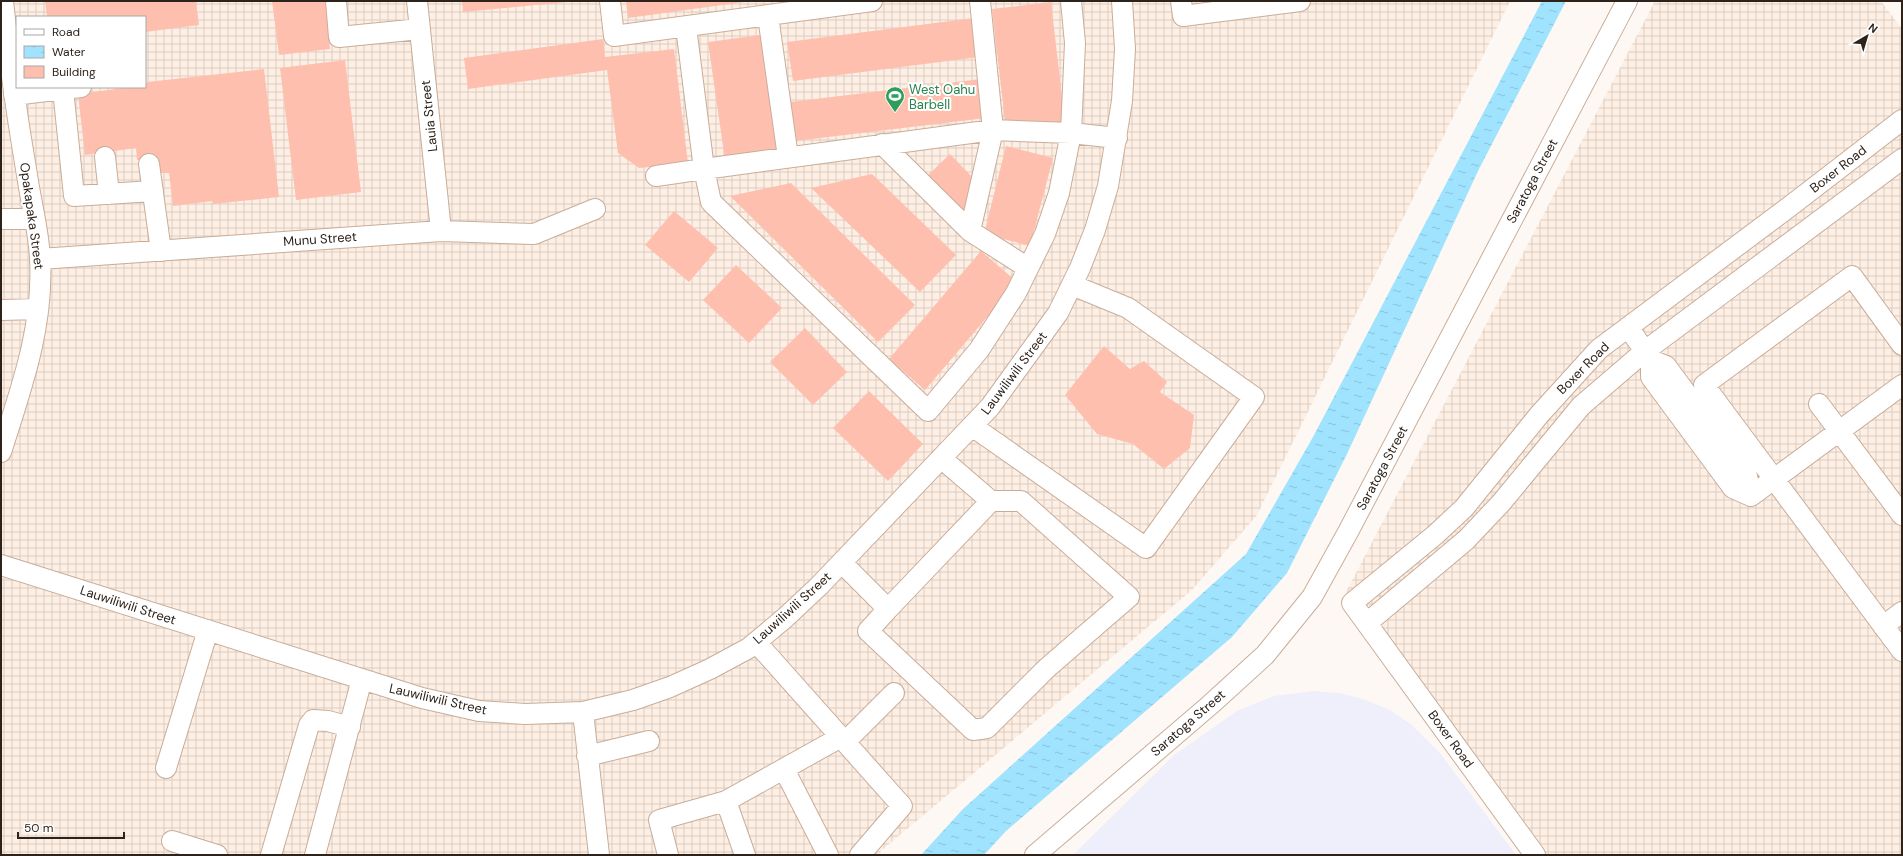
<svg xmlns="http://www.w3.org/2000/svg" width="1903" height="856" font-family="'DM Sans',sans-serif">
	<defs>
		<pattern id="industrial-grid" width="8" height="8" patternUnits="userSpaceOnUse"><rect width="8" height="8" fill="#feefe4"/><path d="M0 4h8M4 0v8" fill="none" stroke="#dacdc3"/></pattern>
		<pattern id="water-ripples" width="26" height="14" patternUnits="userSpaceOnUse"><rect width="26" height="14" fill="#9fe3fe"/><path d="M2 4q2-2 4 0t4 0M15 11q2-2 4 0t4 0" fill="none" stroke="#89c2d9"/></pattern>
	</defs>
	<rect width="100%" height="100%" fill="#fef8f4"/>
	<path fill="#efeefb" d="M1314 691 1340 693 1366 700 1390 710 1412 725 1440 753 1516 855H1073L1174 755 1237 711 1274 696Z"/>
	<path fill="url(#industrial-grid)" fill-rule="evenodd" d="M1 1H1510L1257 515 1192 590 882 850 878 855H1ZM17 17H145V87H17Z
		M1655 1H1881L1902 29V855H1538L1365 631 1348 616 1344 608 1345 594Z"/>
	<path fill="url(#water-ripples)" d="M1542 1H1566L1478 171 1347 454 1287 573 1232 637 1006 831 984 855H921L963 809 1246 554 1313 437Z"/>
	<path fill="#ffbfaf" d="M45 1H196L199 25 145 32V17H47Z
		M272 1H325L330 49 279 55Z
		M462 1H567V2L463 12Z
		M626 1H744V2L628 18Z
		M1051 2 1065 123 1006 130 992 9Z
		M974 18 979 57 793 81 787 42Z
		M768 34 785 152 725 160 708 42Z
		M603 39 605 57 674 49 688 163 639 168 618 153 607 70 468 89 464 58Z
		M345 60 361 192 296 200 280 68Z
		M264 69 279 197 213 204V201L173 206 169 173H161L158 158 137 160 136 148 85 155 78 94 130 87H145L147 82Z
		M981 79 986 118 795 141 790 102Z
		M1006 146 1053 158 1030 246 984 234Z
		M950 154 978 183 965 218 926 177Z
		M872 174 956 255 920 292 811 188Z
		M791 183 915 305 878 342 730 196Z
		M674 211 718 248 689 282 645 245Z
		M981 251 1017 282 925 390 889 359Z
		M736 265 782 308 749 343 703 300Z
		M805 328 847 372 813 405 770 362Z
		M1104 346 1130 369 1144 361 1167 382 1160 392 1194 415 1190 448 1164 469 1133 444 1097 434 1065 395Z
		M869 391 923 444 888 481 833 428Z"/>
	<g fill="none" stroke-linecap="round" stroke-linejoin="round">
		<g stroke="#c9ad99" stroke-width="22">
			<path id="minor" d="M336 1 339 37 420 29
				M417 1 441 231
				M610 1 614 36 872 1
				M1071 1 1075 43 1071 133 1117 138
				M1181 1 1183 16 1300 1
				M768 16 788 157
				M81 87 63 89 74 196 153 191
				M14 95 63 89
				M882 144 970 231 993 130 980 1
				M105 157 109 194
				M149 164 161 251
				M656 176 704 169 711 202 928 411 979 350 1016 293 1045 234 1059 193 1071 133 993 130 704 169 686 27
				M1 219H34
				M970 231 1028 268
				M40 259 441 231 534 234 595 209
				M1 310 38 309
				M1628 327 1651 360V377L1733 488 1751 496
				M1902 345 1852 276 1704 385 1902 651
				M1651 360 1666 366 1747 476 1751 496
				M1819 404 1902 515
				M972 426 1146 548 1254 397 1128 308 1072 285
				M1 452C21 389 44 326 40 259 39 232 31 203 27 175 17 117 9 60 3 1
				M941 458 991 501 888 609 868 631 973 730 987 728 1047 668 1129 597 1021 501H991
				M1751 496 1902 385
				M842 563 888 609
				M1 565 422 698 479 711 525 714 583 712 633 700 670 687 710 669 749 648 786 617 819 586 990 407 1058 313 1080 268 1095 230 1108 186 1122 101 1125 49 1122 1
				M1367 623 1466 540 1501 503 1581 406 1645 351 1902 159
				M1883 626 1902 612
				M756 642 902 806 860 855
				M583 712 599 855
				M845 742 894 693
				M587 756 649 741
				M166 768 208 630
				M784 769 828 855
				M172 841 217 855
				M271 855 309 725 313 720 328 721 350 727
				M315 855 362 679
				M668 855 659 820 726 801
				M745 855 726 801 841 737
				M1035 855 1210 705 1265 655 1312 597 1348 532 1627 1
				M1535 855 1352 603 1435 535 1464 508 1539 415 1599 349 1789 207 1902 120"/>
		</g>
		<use href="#minor" stroke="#fff" stroke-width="20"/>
	</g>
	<defs>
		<g id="stadium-pin" transform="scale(1)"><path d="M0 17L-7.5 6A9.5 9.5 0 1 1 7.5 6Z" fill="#2e9e5b" stroke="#fff"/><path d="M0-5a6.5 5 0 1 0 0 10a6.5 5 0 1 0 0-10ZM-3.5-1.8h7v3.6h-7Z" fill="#fff"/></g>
	</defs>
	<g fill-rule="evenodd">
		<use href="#stadium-pin" x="895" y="96"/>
	</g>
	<g text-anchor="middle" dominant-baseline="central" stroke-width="4" stroke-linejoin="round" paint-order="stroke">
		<g font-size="13" fill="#27864d" stroke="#fff" text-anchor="start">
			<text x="909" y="89">West Oahu<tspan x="909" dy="15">Barbell</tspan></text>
		</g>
		<g font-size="13" fill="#2d231b" stroke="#fff">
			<text transform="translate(429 116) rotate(-96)">Lauia Street</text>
			<text transform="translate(1838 169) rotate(-38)">Boxer Road</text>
			<text transform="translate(1532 181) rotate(-62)">Saratoga Street</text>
			<text transform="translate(32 216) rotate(82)">Opakapaka Street</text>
			<text transform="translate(320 239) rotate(-4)">Munu Street</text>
			<text transform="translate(1583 368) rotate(-45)">Boxer Road</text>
			<text transform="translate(1014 373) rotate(-53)">Lauwiliwili Street</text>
			<text transform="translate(1382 468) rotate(-62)">Saratoga Street</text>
			<text transform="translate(128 605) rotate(18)">Lauwiliwili Street</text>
			<text transform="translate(792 608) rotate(-42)">Lauwiliwili Street</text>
			<text transform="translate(438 699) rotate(13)">Lauwiliwili Street</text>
			<text transform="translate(1188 723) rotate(-41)">Saratoga Street</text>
			<text transform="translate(1451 739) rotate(54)">Boxer Road</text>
		</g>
	</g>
	<rect width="1903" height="856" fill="none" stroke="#2d231b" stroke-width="4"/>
	<rect x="16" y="16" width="130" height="72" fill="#ffffff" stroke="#aba7a4"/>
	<rect x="24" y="29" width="20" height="6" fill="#ffffff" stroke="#aba7a4"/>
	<text x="52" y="36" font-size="12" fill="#2d231b">Road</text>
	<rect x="24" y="46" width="20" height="12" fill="url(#water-ripples)" stroke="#aba7a4"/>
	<text x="52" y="56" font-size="12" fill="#2d231b">Water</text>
	<rect x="24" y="66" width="20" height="12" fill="#ffbfaf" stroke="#aba7a4"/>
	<text x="52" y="76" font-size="12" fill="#2d231b">Building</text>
	<g transform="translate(1867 36) rotate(38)" stroke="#ffffff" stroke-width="3" paint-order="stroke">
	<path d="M0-3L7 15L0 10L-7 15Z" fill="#2d231b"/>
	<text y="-6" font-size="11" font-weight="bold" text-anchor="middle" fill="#2d231b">N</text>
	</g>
	<path d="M18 832v6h106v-6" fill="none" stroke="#2d231b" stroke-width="2"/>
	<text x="24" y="832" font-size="12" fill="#2d231b" stroke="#ffffff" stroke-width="3" paint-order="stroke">50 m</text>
</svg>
